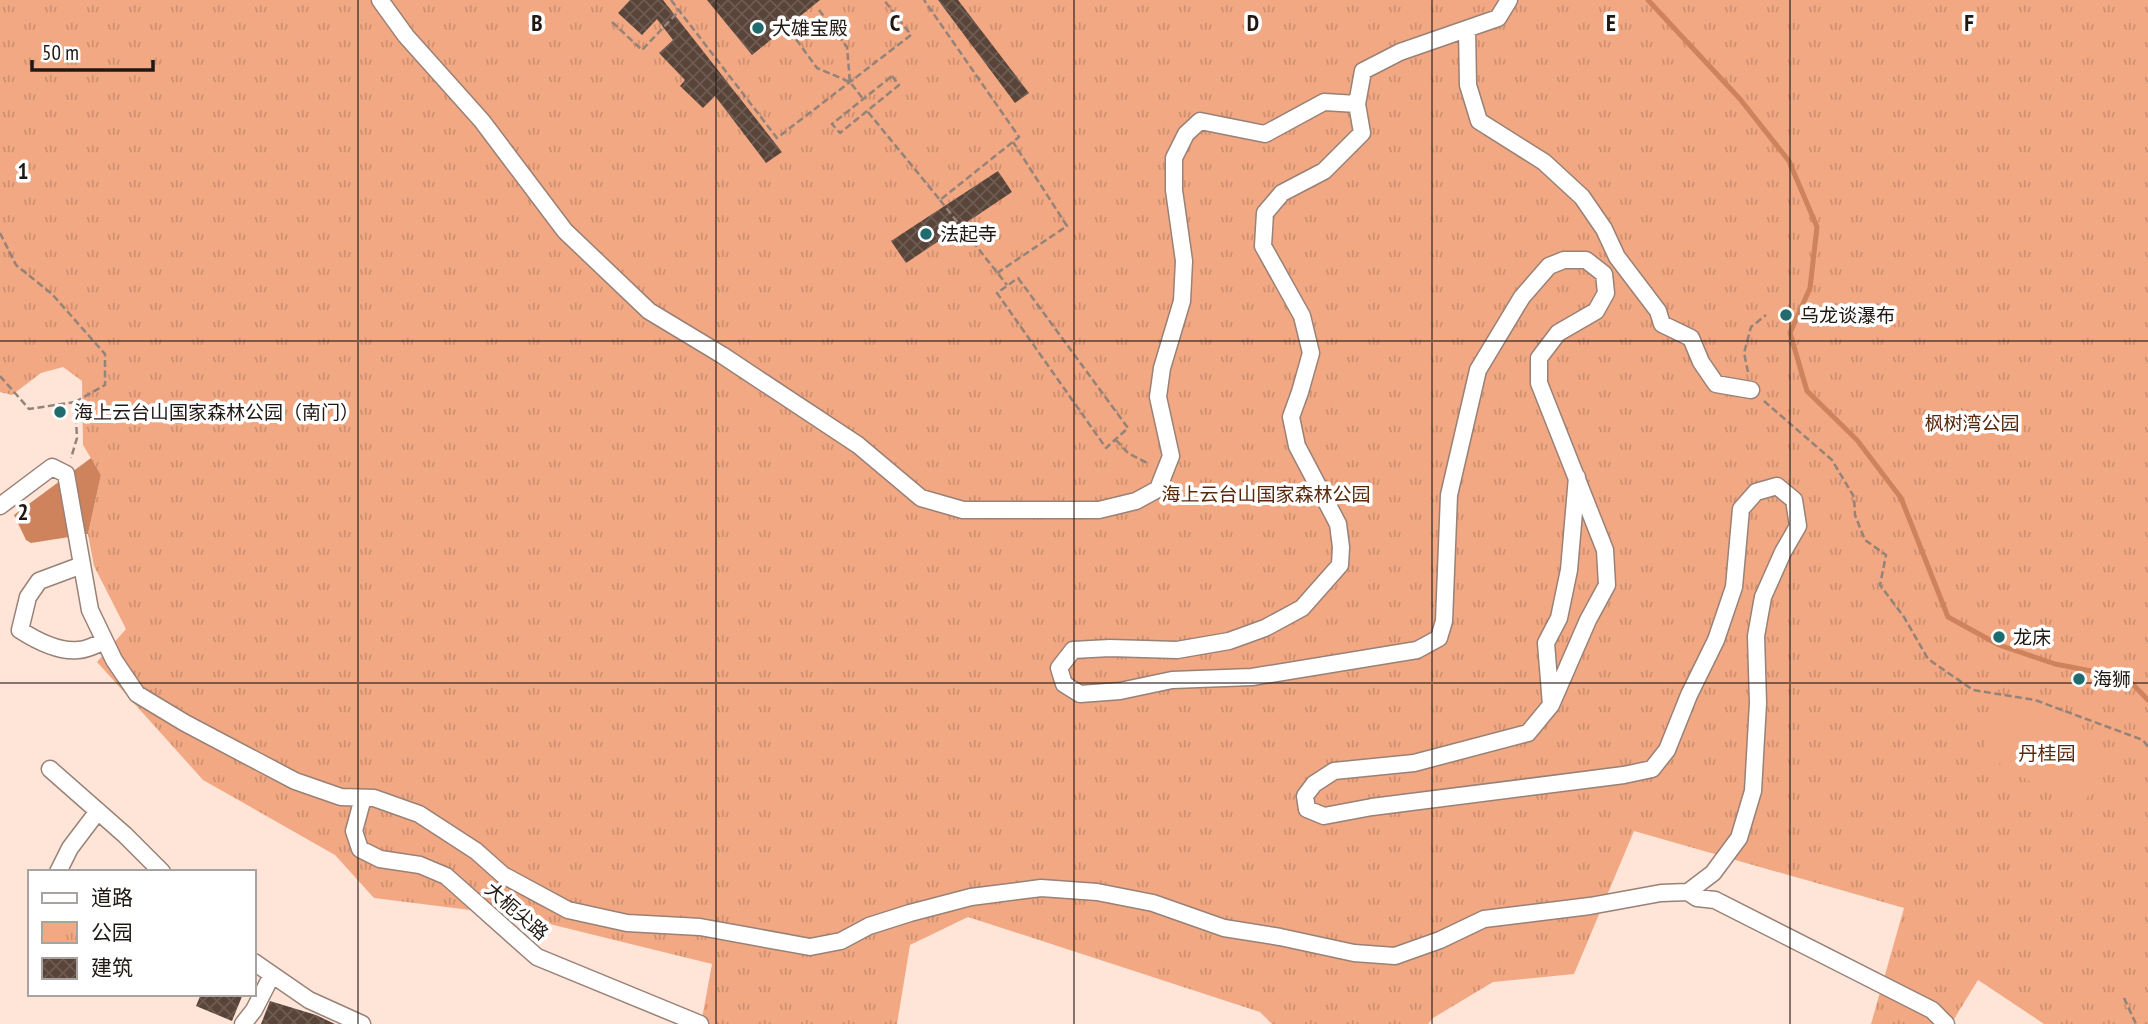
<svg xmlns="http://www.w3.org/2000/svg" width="2148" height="1024" font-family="'PT Sans Narrow','Noto Sans SC',sans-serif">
	<defs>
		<pattern id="park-tufts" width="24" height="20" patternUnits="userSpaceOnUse" patternTransform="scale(1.75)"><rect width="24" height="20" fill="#f2a883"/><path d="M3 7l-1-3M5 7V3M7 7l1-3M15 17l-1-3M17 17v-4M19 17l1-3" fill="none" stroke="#cf9070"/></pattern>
		<pattern id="building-cross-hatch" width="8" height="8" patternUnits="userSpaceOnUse" patternTransform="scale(1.75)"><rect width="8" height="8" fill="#59443a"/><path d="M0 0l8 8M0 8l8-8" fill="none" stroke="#6d5c53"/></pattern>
	</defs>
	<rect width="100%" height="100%" fill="#ffe5d8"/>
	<path fill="url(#park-tufts)" d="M0 0H2148V1024H2044L1978 980 1951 1024H1871L1904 908 1634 831 1574 974 1493 982 1433 1018 1428 1024H1272L1260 1012 968 917 910 945 897 1024H701L712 964 517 916 374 898 335 855 203 780 97 662 126 629 94 566 88 534 101 475 83 445 82 381 63 367 41 373 12 395 0 392Z"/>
	<path fill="#f2a883" d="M2013 696 2113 753 2080 810 1981 753Z"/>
	<path fill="#ce835c" d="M91 458 101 475 88 534 31 543 26 540 14 515Z"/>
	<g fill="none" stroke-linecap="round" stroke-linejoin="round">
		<path stroke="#ce835c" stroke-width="5" d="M1648 0 1740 99 1789 161 1817 227 1810 288 1790 333 1807 391 1857 440 1901 498 1948 617 1999 645 2055 664 2127 678 2148 700"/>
	</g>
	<path fill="url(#building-cross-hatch)" d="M630 0H663L782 152 766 163 715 96 703 108 680 86 685 80 659 53 673 40 657 19 642 35 618 13Z
		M707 0H820L752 55Z
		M938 0H958L1029 93 1015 103Z
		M998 171 1012 192 906 263 891 241Z
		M201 994H243L232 1021 196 1006Z
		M270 1001 316 1015 335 1024H261Z"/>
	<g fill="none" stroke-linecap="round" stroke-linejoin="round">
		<g stroke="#998176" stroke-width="19">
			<path id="minor" d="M380 0 406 36 482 121 565 231 649 311 722 355 858 445 921 498 963 510H1099L1136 501 1158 489 1171 456 1158 397 1162 368 1182 301 1184 261 1174 190V158L1186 134 1200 121 1265 134 1324 102 1357 104 1362 133 1324 171 1282 193 1265 213 1263 246 1302 316 1311 353 1300 392 1291 417 1297 446 1338 524 1341 547 1340 565 1302 608 1265 628 1229 641 1177 650 1110 648 1073 650 1059 668 1064 684 1080 694 1120 691 1172 680 1252 677 1417 650 1439 638 1444 621 1449 495 1478 370 1522 297 1549 266 1564 260H1586L1604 274 1606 293 1596 311 1558 333 1539 358V383L1605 550 1607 585 1588 620 1551 705 1546 643 1559 618 1569 570 1577 477
				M1467 29 1468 85 1479 121 1544 162 1582 197 1604 229 1617 257 1658 311 1662 324 1691 338 1701 362 1716 384 1751 390
				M1357 104 1363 71 1400 52 1498 18 1509 0
				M0 506 52 467 66 474 90 610 114 660 137 694 185 723 295 781 341 797 374 798 419 814 476 851 503 875 568 910 627 923 700 927 810 947 841 941 869 926 910 913 971 897 1041 888 1097 892 1153 903 1224 928 1280 937 1354 953 1395 956 1440 940 1484 919 1590 906 1661 893 1688 892 1713 873 1739 838 1753 791 1758 703 1756 636 1763 597 1783 552 1798 526 1794 500 1777 486 1756 492 1741 509 1734 587 1716 640 1689 695 1667 750 1652 769 1624 775 1372 807 1324 816 1307 809 1305 796 1314 784 1334 771 1414 763 1528 733 1551 705
				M82 565 39 581 28 597 20 630C37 641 58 652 78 650 87 650 97 644 105 641
				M50 769 125 835 162 872
				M363 798 354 831 360 849 380 859 420 865 446 876 537 957 700 1024
				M58 872 70 848 98 811
				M1688 892 1697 898 1715 900 1932 1010 1946 1024
				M254 962 309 1000 362 1024
				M243 1024 254 1010 272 975"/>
		</g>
		<path stroke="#948379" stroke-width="2.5" stroke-dasharray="7 3.5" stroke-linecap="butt" d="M671 0 777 138 911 35 884 0
			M819 10 847 47 850 82 863 99
			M612 22 642 50 679 11
			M790 31 817 68 850 82
			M892 76 899 85 840 133 832 124Z
			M868 112 940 200 1019 137 924 0
			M940 200 1007 285
			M0 233 16 265 52 294 105 354V385L75 402
			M997 273 1067 226 1013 142
			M1018 278 1128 428 1106 448 997 293Z
			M1748 372 1744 353 1751 327 1766 315
			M0 376 29 409 75 402 77 438 71 458
			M1764 401 1832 460 1854 497 1855 515 1865 540 1886 555 1880 585 1904 617 1928 659 1973 690 2035 700 2143 740 2148 747
			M1116 440 1128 453 1149 464
			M2124 998 2136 1024"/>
		<use href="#minor" stroke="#fff" stroke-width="16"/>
	</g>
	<path fill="none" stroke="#201813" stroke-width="2" stroke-opacity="0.55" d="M358 0V1024M716 0V1024M1074 0V1024M1432 0V1024M1790 0V1024M0 341H2148M0 683H2148"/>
	<g fill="#1f6b6d" stroke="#fff" stroke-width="2.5">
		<circle cx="758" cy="28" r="7"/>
		<circle cx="926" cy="234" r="7"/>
		<circle cx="1786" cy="315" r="7"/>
		<circle cx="60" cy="412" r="7"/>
		<circle cx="1999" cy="637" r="7"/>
		<circle cx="2079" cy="679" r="7"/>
	</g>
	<g text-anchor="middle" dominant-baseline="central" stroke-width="7" stroke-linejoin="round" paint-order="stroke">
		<g font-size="19" fill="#201813" stroke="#fff" text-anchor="start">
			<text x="772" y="28">大雄宝殿</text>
			<text x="940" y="234">法起寺</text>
			<text x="1800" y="315">乌龙谈瀑布</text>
			<text x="74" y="412">海上云台山国家森林公园（南门）</text>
			<text x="2013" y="637">龙床</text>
			<text x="2093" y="679">海狮</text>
		</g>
		<g font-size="19" fill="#59280a" stroke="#fff">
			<text x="1972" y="423">枫树湾公园</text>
			<text x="1266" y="494">海上云台山国家森林公园</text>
			<text x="2047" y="753">丹桂园</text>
		</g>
		<g font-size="19" fill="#201813" stroke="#fff">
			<text transform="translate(517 911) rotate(41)">大枙尖路</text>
		</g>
	</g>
	<g font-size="23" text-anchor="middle" font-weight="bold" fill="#201813" stroke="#fff" stroke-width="7" stroke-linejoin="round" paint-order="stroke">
		<text x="537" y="31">B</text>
		<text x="895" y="31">C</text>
		<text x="1253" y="31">D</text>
		<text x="1611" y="31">E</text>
		<text x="1969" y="31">F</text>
		<text x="23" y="179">1</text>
		<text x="23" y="520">2</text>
	</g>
	<rect x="28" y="870" width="228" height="126" fill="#ffffff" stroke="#a6a3a1" stroke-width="2"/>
	<rect x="42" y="893" width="35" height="10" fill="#ffffff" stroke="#a6a3a1" stroke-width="2"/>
	<text x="91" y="905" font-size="21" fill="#201813">道路</text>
	<rect x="42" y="922" width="35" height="21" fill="url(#park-tufts)" stroke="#a6a3a1" stroke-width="2"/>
	<text x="91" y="940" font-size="21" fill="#201813">公园</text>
	<rect x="42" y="958" width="35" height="21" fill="url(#building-cross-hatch)" stroke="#a6a3a1" stroke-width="2"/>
	<text x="91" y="975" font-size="21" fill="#201813">建筑</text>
	<path d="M32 60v10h121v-10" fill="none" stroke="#201813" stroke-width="3.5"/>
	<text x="42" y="60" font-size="21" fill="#201813" stroke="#ffffff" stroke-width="5" paint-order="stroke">50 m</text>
</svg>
